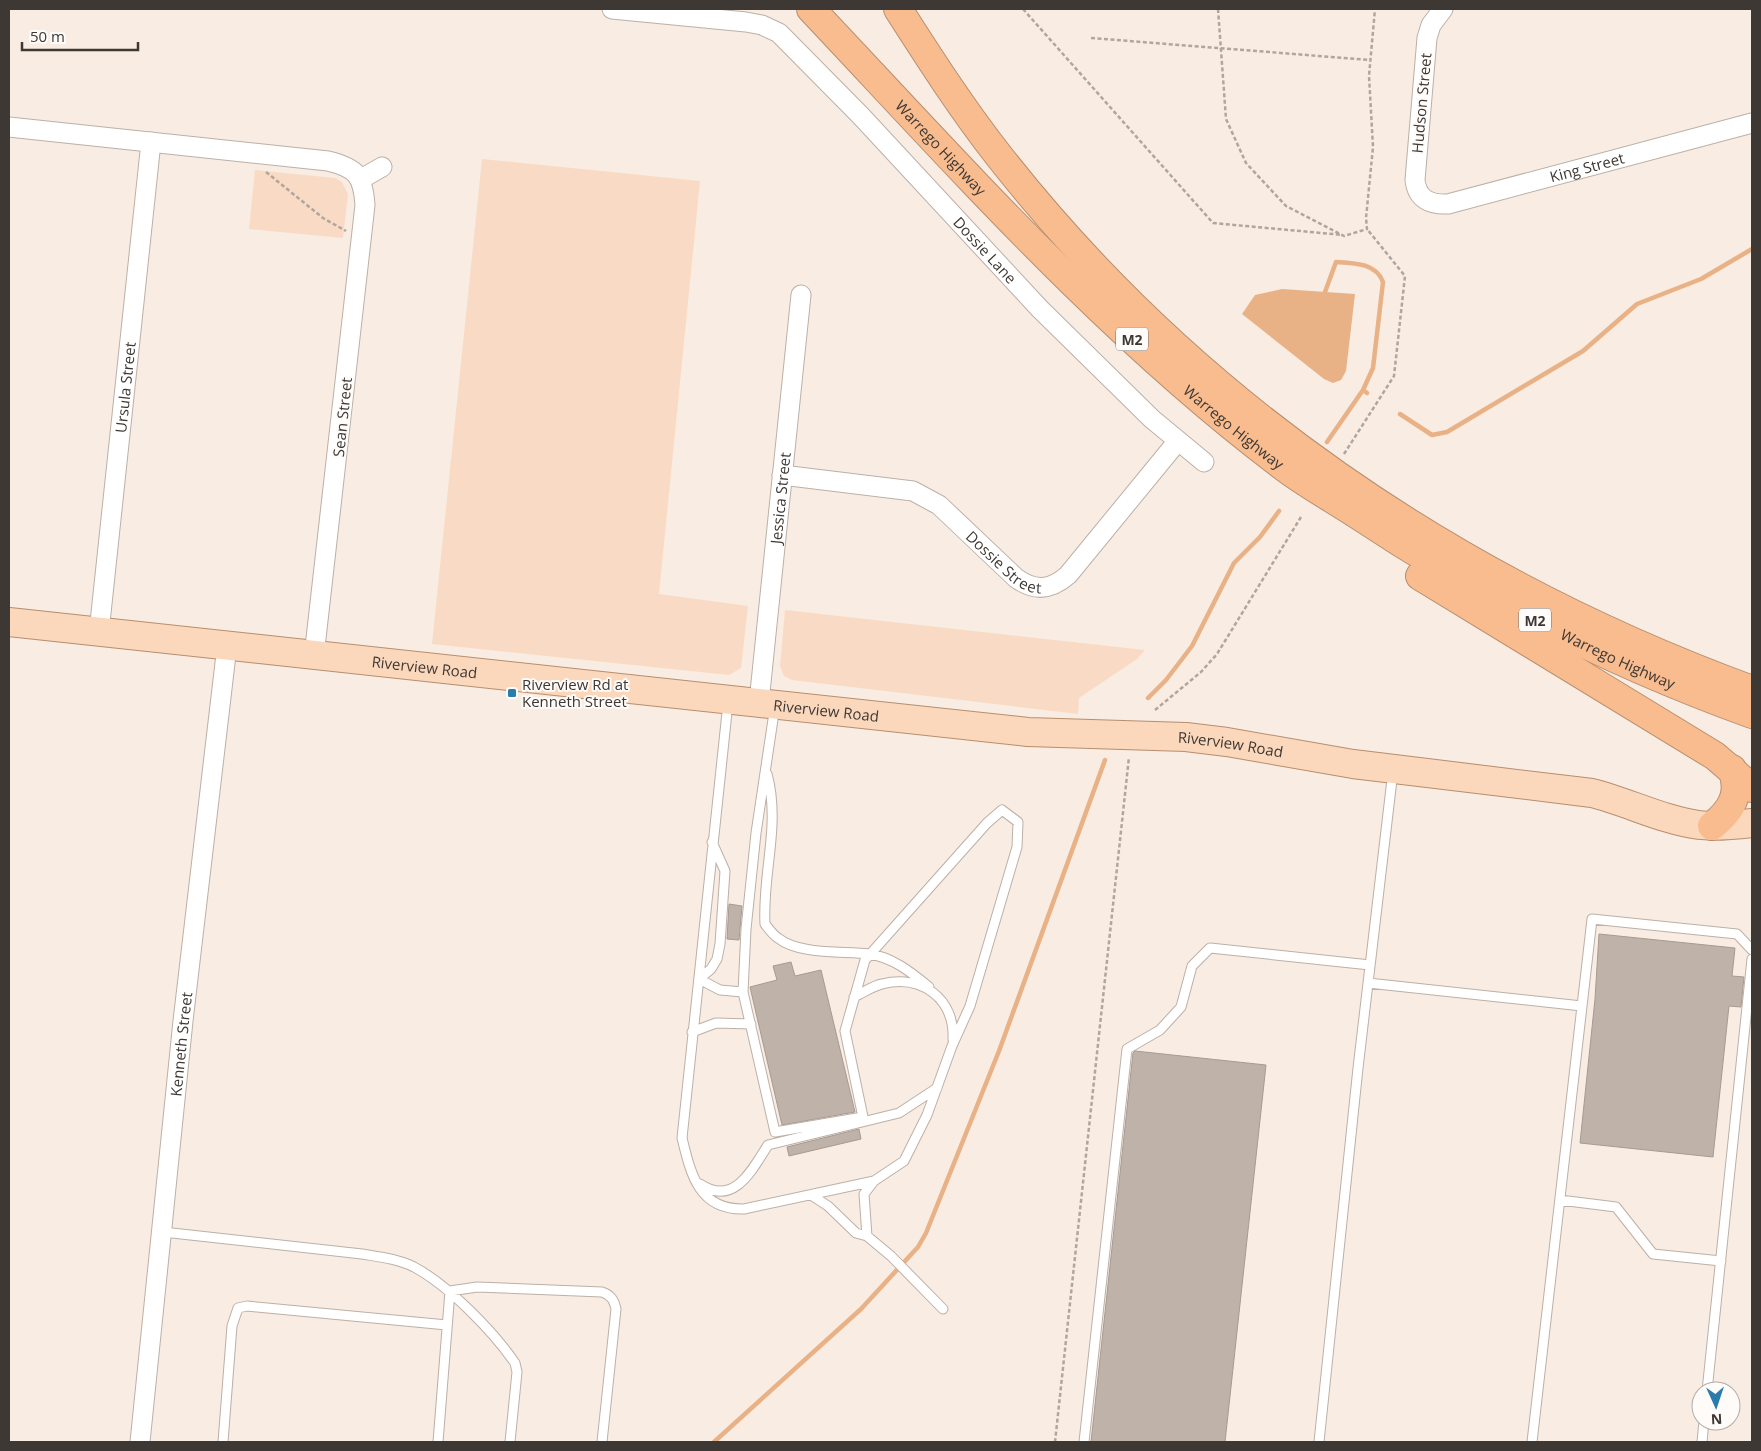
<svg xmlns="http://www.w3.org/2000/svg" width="1761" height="1451" font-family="'Open Sans',sans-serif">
	<rect width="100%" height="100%" fill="#f9ece2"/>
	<path fill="#f9dbc5" d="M482 159 700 181 659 594 748 606 741 668 729 675 432 644Z
		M255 170 335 178 342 182 348 194 343 238 249 229Z
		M785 610 1145 650 1137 659 1079 698 1078 714 792 680 784 676 780 666Z"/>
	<path fill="#e9b186" d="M1282 289 1355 294 1346 371 1341 380 1333 383 1324 379 1242 314 1255 295Z"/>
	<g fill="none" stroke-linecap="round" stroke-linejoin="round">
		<path stroke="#e9b186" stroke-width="4.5" d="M1325 292 1336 262C1354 263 1376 263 1383 282L1373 368 1363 390
			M1400 414 1432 435 1447 432 1583 351 1637 304 1701 279 1752 249
			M1327 442 1363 390 1367 393
			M1148 698 1166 680 1192 646 1234 563 1260 537 1279 511
			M714 1442 861 1309 918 1247 926 1233 999 1051 1105 760"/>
	</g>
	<path fill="#bfb2a9" stroke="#a69a92" d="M729 904 742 906 739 940 727 939Z
		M1599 934 1735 948 1732 976 1744 977 1741 1007 1729 1006 1713 1157 1580 1143 1595 999Z
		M791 962 795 976 821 970 855 1112 782 1125 750 987 777 980 773 966Z
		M1135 1051 1266 1065 1225 1442H1091L1133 1053Z
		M859 1129 861 1139 789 1156 787 1147Z"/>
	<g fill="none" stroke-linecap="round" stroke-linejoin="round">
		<g stroke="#bcb0a7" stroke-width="11">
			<path id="lane" d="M728 703 682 1138C691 1175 699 1210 744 1209L874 1181 904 1161 927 1115 952 1046 970 1006 1017 847 1018 822 1002 810 987 823 865 960 845 1031 863 1117 775 1132 743 992 746 929 756 833 775 706
				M767 774C781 825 762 873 765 924 769 929 773 935 778 938 799 955 843 951 869 954 892 957 911 972 929 987
				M712 842 725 871 720 944 717 959 711 969 699 979 720 990 743 992
				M1368 983 1582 1006
				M854 997C863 993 872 986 882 984 921 974 955 998 953 1040
				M692 1032 716 1023 751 1024
				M700 1184C734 1207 752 1170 768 1145L899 1113 937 1088
				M811 1195 828 1206 856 1233 867 1236 891 1256 943 1309
				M1560 1200 1616 1207 1653 1254 1721 1261
				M163 1232 362 1254C380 1257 398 1259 414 1267 448 1285 493 1331 515 1363L517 1372 510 1442
				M867 1236 864 1194 874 1181
				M1707 1391 1752 959
				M223 1442 232 1326 238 1308 247 1306 447 1325
				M438 1442 450 1291 477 1287 602 1292C611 1295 614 1300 616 1309L602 1442
				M1084 1442 1127 1049 1160 1030 1181 1007 1192 966 1210 948 1370 965
				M1319 1442 1358 1068 1393 771
				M1532 1442 1592 919 1737 934 1752 950
				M1702 1442 1704 1421"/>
		</g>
		<g stroke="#bcb0a7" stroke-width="21">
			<g id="street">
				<path id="s1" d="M612 9 746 22 762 25 779 33 861 116 1040 309 1152 419 1204 462"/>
				<path id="s2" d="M1443 9 1431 25 1427 38 1415 180C1417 199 1430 205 1448 204L1752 123"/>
				<path d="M9 127 328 161C357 168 363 176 365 205L314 656"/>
				<path d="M361 179 382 167"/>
				<path id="s3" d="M782 475 913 491 939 505 1016 578C1035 592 1051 590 1068 575L1177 442"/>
				<path id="s4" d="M99 632 151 142"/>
				<path id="s5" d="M759 702 801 295"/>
				<path id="s6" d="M140 1442 183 1021 227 646"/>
			</g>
		</g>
		<g stroke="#b78e6f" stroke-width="30">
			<g id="primary">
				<path id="s7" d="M9 622 1028 732 1186 737 1227 742 1353 764 1592 793C1628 802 1662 820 1699 825 1716 827 1735 825 1752 823"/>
			</g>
		</g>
		<g stroke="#b78e6f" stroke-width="30">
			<g id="highway">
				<path id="s8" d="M811 9C963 170 1110 337 1288 470 1310 486 1335 500 1358 515 1481 597 1613 664 1752 714"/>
				<path d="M898 9C930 59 962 109 999 156 1194 405 1457 582 1752 690"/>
				<path d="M1420 576 1715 756 1752 788"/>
				<path d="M1712 826C1731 811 1742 794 1732 769"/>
			</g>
		</g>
		<path stroke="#b0a69f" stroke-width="2.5" stroke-dasharray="4 2.5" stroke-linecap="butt" d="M1023 9 1213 223 1343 235
			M1218 9 1226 119 1246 163 1286 206 1344 236 1367 229 1366 218 1373 147 1369 76 1375 9
			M1091 38 1370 60
			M266 172 323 218 346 231
			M1344 454 1394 376 1405 276 1367 229
			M1155 710 1201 672 1217 654 1301 517
			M1055 1442 1129 757"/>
		<use href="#lane" stroke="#fff" stroke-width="9"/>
		<use href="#street" stroke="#fff" stroke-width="19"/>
		<use href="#primary" stroke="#fbd7bc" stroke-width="28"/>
		<use href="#highway" stroke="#f8bc8f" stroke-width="28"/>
	</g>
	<rect fill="#287dad" stroke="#fefbf9" stroke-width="2" x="507" y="688" width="10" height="10" rx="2.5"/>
	<g text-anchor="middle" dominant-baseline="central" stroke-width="4" stroke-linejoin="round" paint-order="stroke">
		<g fill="#fefbf9" stroke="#77726f" stroke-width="1">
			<rect x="1116" y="327.5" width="32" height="23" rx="4"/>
			<rect x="1519" y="608.5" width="32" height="23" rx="4"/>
		</g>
		<g font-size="14" font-weight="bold" fill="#3d3834">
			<text x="1132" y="339">M2</text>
			<text x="1535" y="620">M2</text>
		</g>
		<g font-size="15" fill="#3d3834" stroke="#fefbf9">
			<text transform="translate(1421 103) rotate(-85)">Hudson Street</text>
			<text stroke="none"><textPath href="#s8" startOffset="190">Warrego Highway</textPath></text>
			<text stroke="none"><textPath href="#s2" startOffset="366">King Street</textPath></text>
			<text stroke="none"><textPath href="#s1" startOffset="469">Dossie Lane</textPath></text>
			<text stroke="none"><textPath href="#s4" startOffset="246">Ursula Street</textPath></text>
			<text transform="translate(342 417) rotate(-84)">Sean Street</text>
			<text stroke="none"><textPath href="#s8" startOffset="595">Warrego Highway</textPath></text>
			<text stroke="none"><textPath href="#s5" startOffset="205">Jessica Street</textPath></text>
			<text stroke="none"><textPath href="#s3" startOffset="249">Dossie Street</textPath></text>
			<text stroke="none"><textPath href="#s8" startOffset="1045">Warrego Highway</textPath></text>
			<text stroke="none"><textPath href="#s7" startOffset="418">Riverview Road</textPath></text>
			<text stroke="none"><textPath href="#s7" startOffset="822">Riverview Road</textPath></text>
			<text stroke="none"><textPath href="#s7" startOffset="1228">Riverview Road</textPath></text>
			<text stroke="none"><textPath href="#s6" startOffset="400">Kenneth Street</textPath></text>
		</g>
		<g font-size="15" fill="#3d3834" stroke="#fefbf9" text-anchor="start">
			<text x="522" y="684">Riverview Rd at<tspan x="522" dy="17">Kenneth Street</tspan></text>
		</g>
	</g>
	<rect width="1761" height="1451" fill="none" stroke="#3d3834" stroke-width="20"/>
	<g transform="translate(1716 1406) rotate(177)"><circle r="24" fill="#fefbf9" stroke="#b1adaa"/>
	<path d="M0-4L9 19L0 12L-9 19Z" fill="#287dad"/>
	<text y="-8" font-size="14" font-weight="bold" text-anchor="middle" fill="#3d3834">N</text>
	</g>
	<path d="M22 42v8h116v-8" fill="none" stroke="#3d3834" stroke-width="2.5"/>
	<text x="30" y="42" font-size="15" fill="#3d3834" stroke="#fefbf9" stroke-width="4" paint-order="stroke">50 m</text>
</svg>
